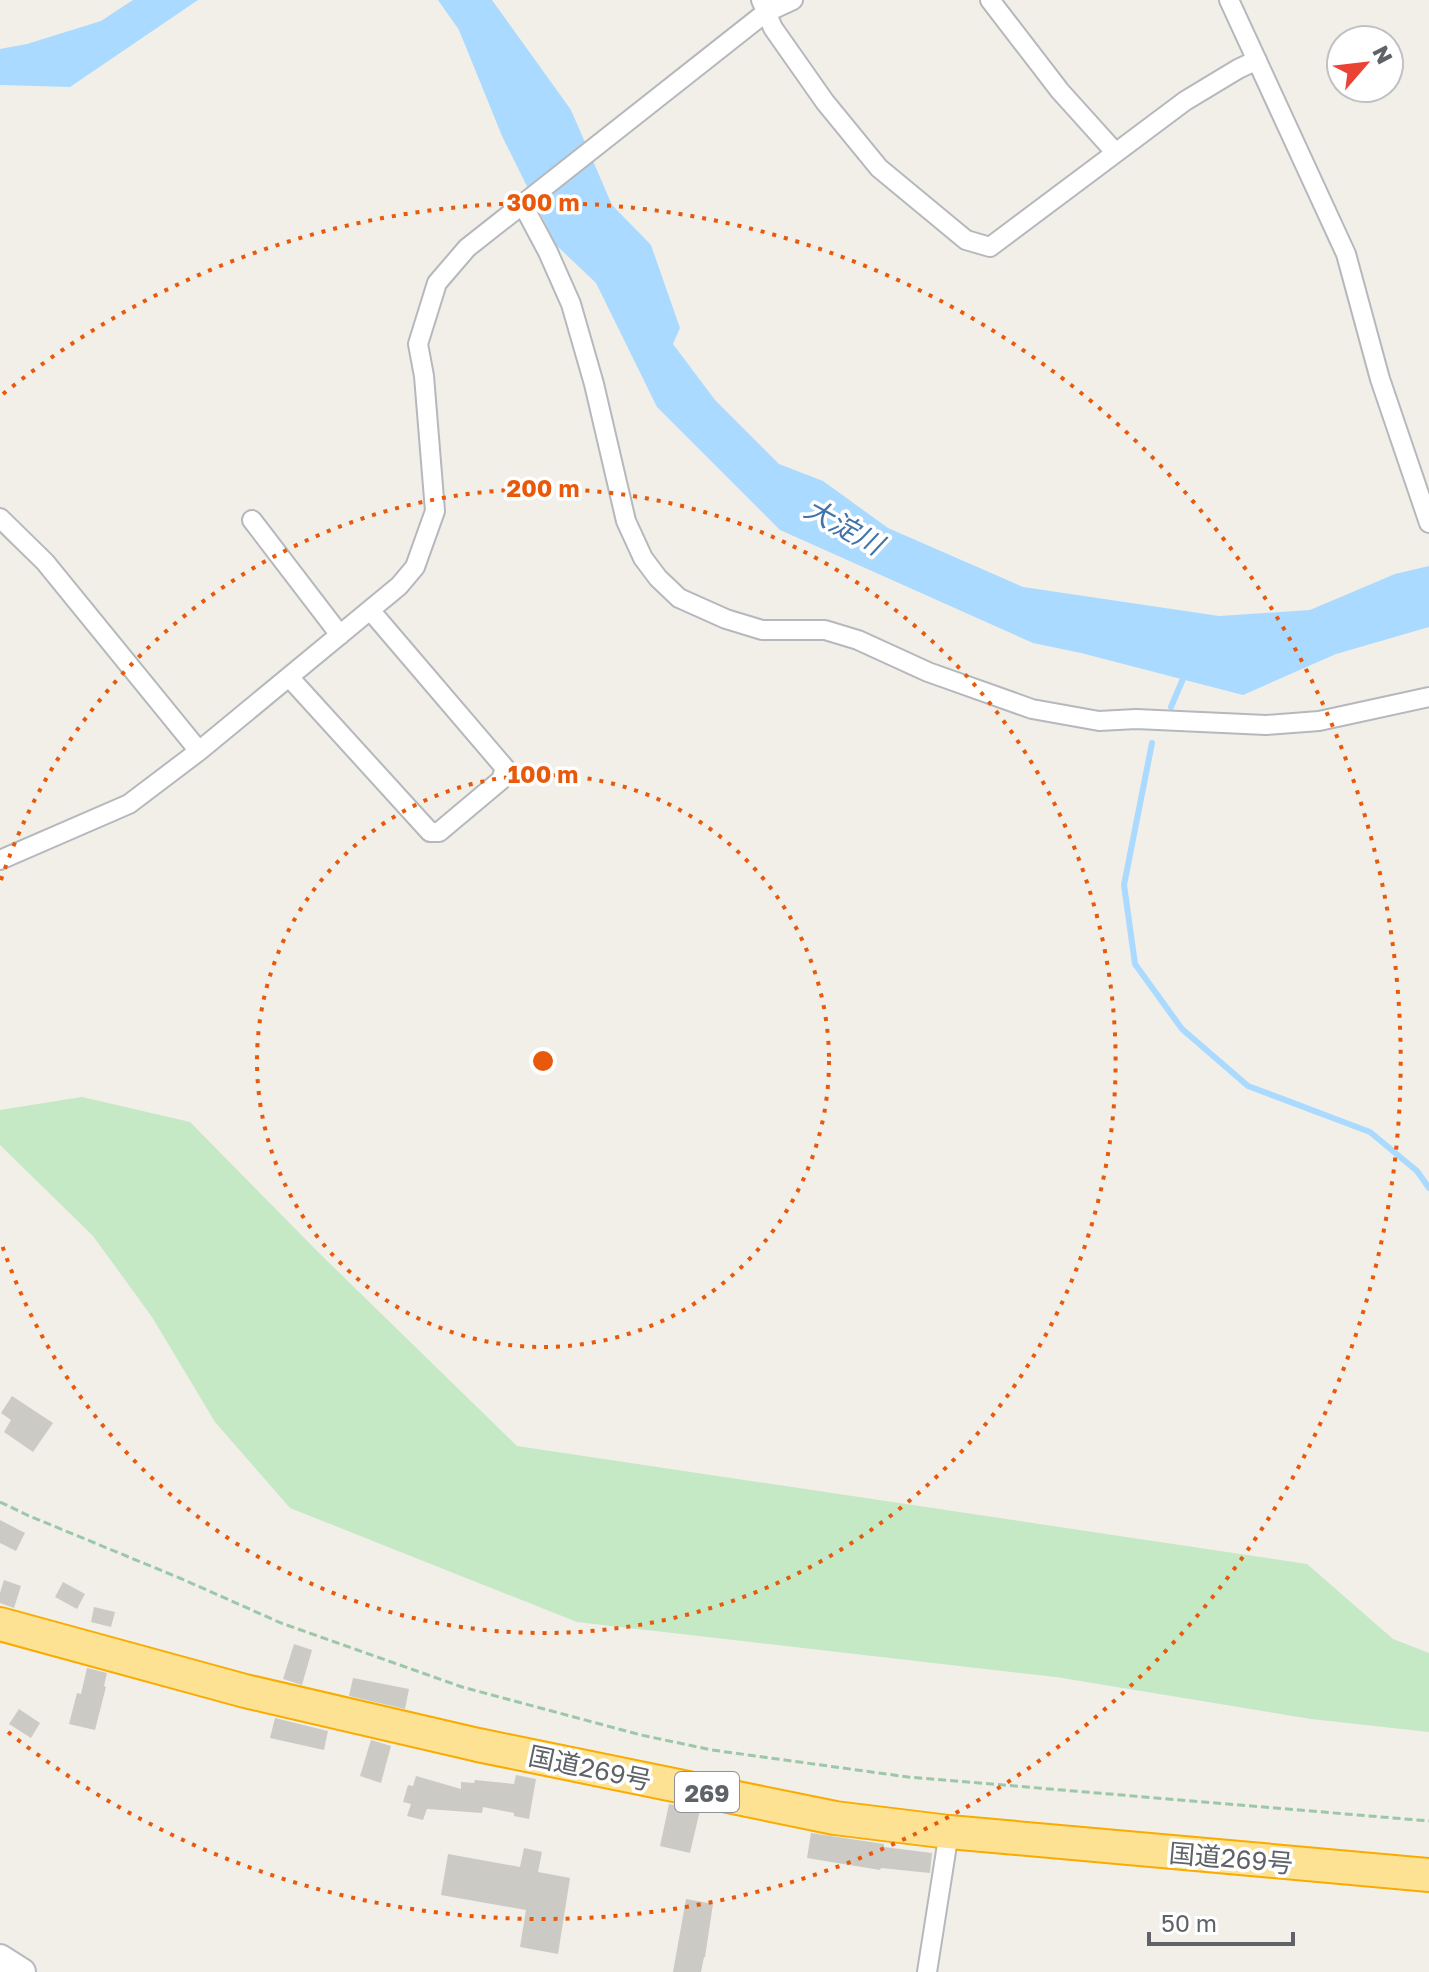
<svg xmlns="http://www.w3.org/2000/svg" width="1429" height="1972" font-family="'Golos Text','Noto Sans JP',sans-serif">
	<rect width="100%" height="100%" fill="#f1efe8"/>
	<path fill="#c5e8c5" d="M82 1097 190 1122 318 1252 517 1446 1307 1564 1393 1639 1429 1653V1732L1311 1719 1056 1677 577 1622 290 1508 215 1422 152 1317 93 1236 0 1145V1110Z"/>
	<path fill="#aadaff" d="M133 0H198L70 87 0 85V49L27 44 101 21Z
		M438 0H492L571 110 612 205 651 245 680 328 673 344 715 400 779 464 823 481 888 528 1023 587 1219 616 1310 610 1395 574 1429 566V627L1336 654 1243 695 1081 653 1033 643 780 530 657 407 596 283 556 245 502 136 459 30Z"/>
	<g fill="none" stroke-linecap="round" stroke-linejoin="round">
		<path stroke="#aadaff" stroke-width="6" d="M1171 707 1185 674
			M1152 743 1124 885 1135 964 1182 1029 1248 1086 1370 1132 1417 1171 1429 1188"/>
	</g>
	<path fill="#cccac5" d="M12 1396 53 1423 33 1452 4 1432 11 1420 1 1413Z
		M0 1520 25 1533 16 1551 0 1543Z
		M4 1580 21 1586 14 1608 0 1603V1593Z
		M63 1582 85 1594 77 1609 55 1597Z
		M94 1607 115 1612 111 1627 91 1622Z
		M294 1644 312 1650 302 1685 283 1679Z
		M87 1668 107 1673 104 1686 106 1687 95 1730 69 1724 77 1693 81 1694Z
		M353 1678 409 1689 405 1709 349 1696Z
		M19 1709 40 1723 31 1738 9 1724Z
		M275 1718 328 1731 324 1750 270 1738Z
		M371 1740 391 1746 381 1783 360 1776Z
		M516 1775 536 1779 529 1819 514 1816V1813L483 1807 482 1813 427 1809 423 1820 407 1816 411 1804 403 1802 408 1785 413 1786 416 1776 461 1789V1782L474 1783 475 1780 514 1784Z
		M669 1804 700 1810 690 1853 660 1846Z
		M811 1833 884 1844V1847L932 1853 930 1873 881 1868 880 1870 807 1858Z
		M524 1848 542 1852 538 1872 570 1878 558 1954 520 1947 526 1910 441 1895 448 1854 520 1867Z
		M686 1899 713 1904 705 1957H704L701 1972H673Z"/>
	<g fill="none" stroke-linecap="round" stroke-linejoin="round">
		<g stroke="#b5b8bc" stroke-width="22">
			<path id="street" d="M761 0 773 28 825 102 879 168 966 240 990 247 1185 101 1238 69 1257 60
				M990 0 1060 91 1115 152
				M1229 0 1346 254 1380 379 1429 523
				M523 205 548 252 571 304 594 384 626 521 643 558 658 578 679 598 726 619 762 630H825L858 640 928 672 1032 709 1099 721 1136 719 1266 725 1319 721 1429 697
				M0 518 45 562 199 751
				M252 520 340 635
				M289 677 430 832H439L501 780 505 768 370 610
				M0 860 129 804 199 751 399 586 415 567 435 511 424 376 418 344 437 283 467 248 765 13 793 0
				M927 1972 949 1832"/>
		</g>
		<g stroke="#b6babf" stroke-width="30">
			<path id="secondary" d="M0 1958 22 1972"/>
		</g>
		<g stroke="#f9ab00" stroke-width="36">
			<path id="highway" d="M0 1624 245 1691 478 1745 835 1818 949 1832 1429 1875"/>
		</g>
		<path stroke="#9cc7a9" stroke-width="3" stroke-dasharray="8 4" stroke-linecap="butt" d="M0 1502 27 1515 182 1579 281 1623 462 1687 641 1735 712 1750 908 1777 1429 1821"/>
		<use href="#street" stroke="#fff" stroke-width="18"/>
		<use href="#secondary" stroke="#fff" stroke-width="26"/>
		<use href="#highway" stroke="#fde293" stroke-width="32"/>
	</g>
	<g fill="none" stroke="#e8590c" stroke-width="4" stroke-dasharray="4 8">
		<circle cx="543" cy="1061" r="286"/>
		<path d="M1 880A572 572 0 1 1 1 1242"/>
		<path d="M3 394A858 858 0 1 1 3 1728"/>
	</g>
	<g text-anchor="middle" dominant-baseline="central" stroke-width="7" stroke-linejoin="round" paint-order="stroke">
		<rect fill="#fff" stroke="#8f9295" stroke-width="2" x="675" y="1772" width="64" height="40" rx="6"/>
		<g font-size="24" font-weight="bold" fill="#5f6368">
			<text x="707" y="1792">269</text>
		</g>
		<g font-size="26" fill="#5f6368" stroke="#fff">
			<text transform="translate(590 1768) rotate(12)">国道269号</text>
			<text transform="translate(1231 1858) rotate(5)">国道269号</text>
		</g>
		<g font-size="28" font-style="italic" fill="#4174aa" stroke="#fff">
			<text transform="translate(844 526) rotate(29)">大淀川</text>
		</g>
	</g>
	<circle cx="543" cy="1061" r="12" fill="#e8590c" stroke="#fff" stroke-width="4"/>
	<g font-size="24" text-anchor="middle" font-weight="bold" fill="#e8590c" stroke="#fff" stroke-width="7" stroke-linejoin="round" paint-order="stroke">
		<text x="543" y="211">300 m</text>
		<text x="543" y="497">200 m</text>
		<text x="543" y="783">100 m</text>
	</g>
	<g transform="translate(1365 64) rotate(62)"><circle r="38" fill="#ffffff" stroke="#bfc1c3" stroke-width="2"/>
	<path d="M0-6L14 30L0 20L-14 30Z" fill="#ea4335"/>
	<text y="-12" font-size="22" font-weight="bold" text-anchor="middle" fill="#5f6368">N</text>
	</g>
	<path d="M1149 1932v12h144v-12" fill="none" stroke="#5f6368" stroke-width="4"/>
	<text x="1161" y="1932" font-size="24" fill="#5f6368" stroke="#ffffff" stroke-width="6" paint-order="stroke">50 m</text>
</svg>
